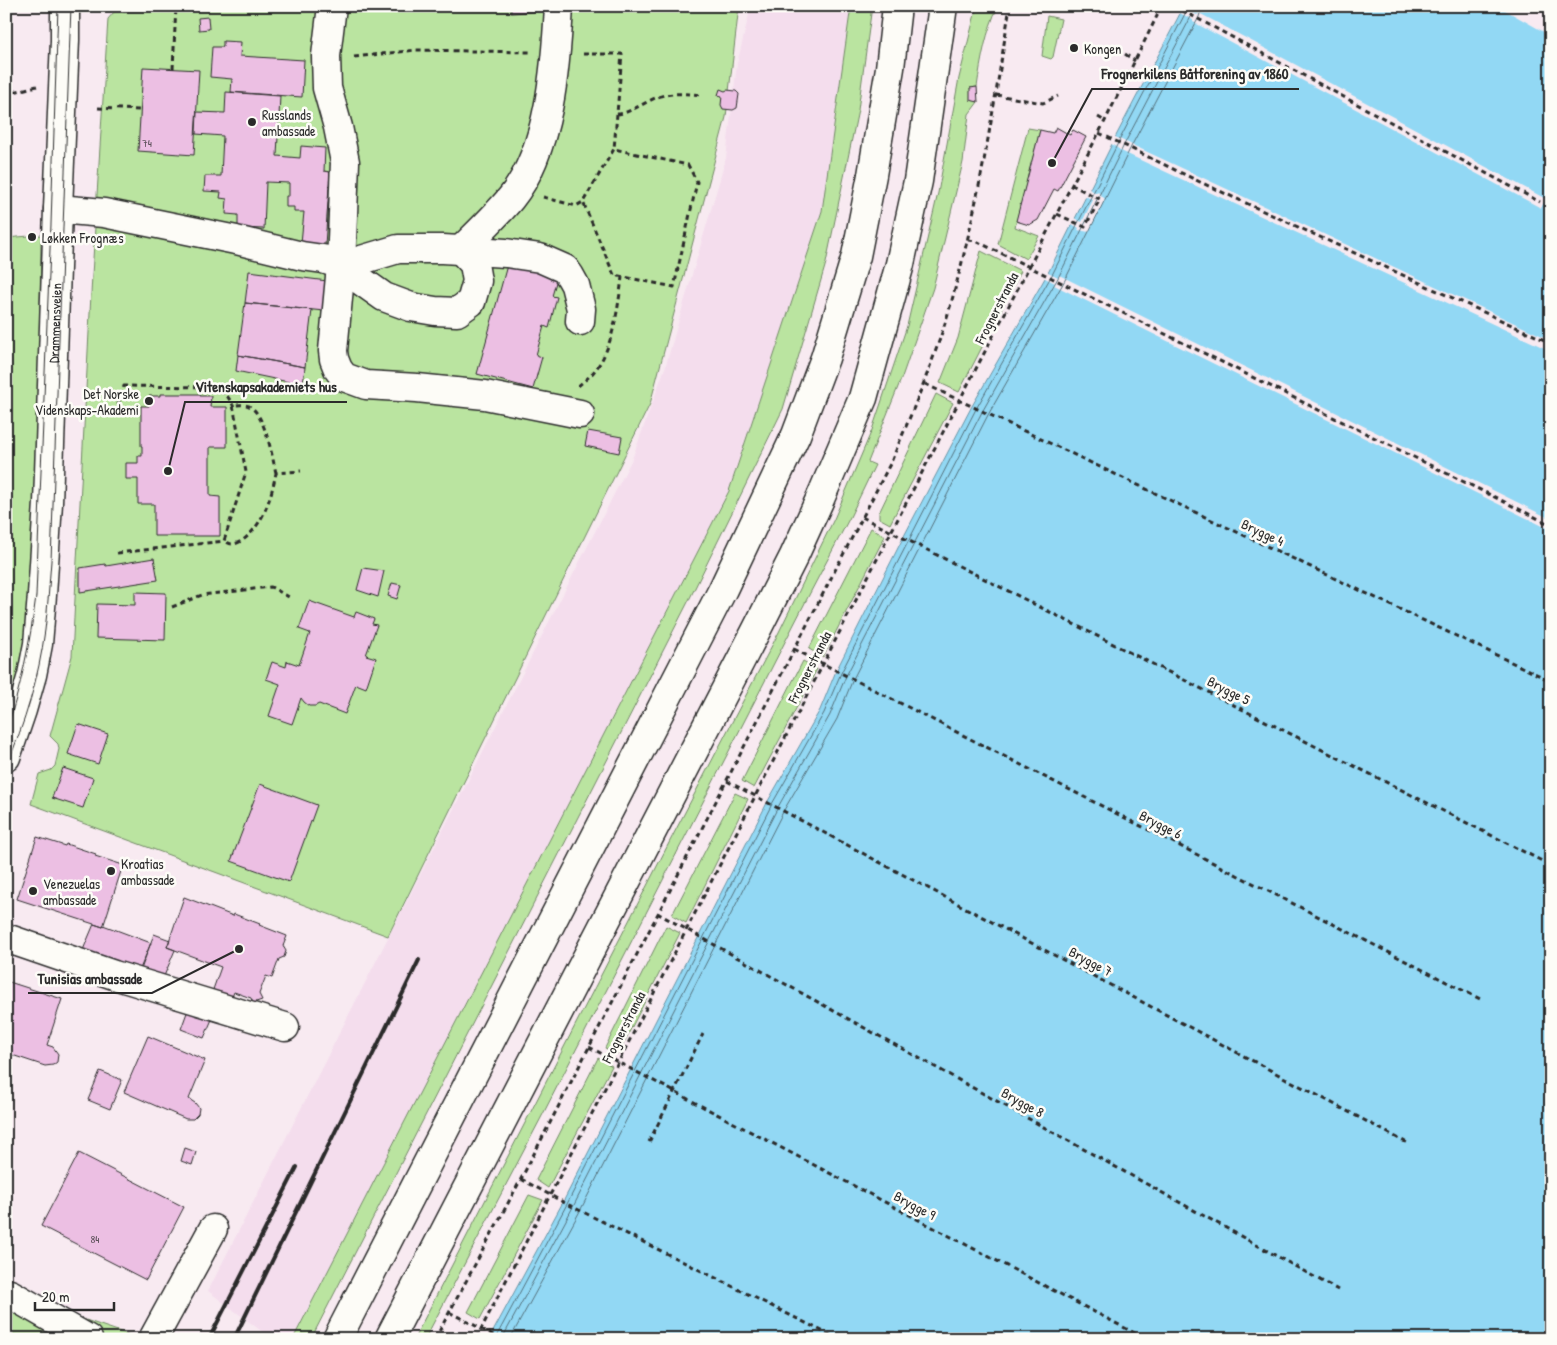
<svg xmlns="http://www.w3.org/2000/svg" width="1557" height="1345" font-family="'Patrick Hand',sans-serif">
	<rect width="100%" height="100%" fill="#f8eaf1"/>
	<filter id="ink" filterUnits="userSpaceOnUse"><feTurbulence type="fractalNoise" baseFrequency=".02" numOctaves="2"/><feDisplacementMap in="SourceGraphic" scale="10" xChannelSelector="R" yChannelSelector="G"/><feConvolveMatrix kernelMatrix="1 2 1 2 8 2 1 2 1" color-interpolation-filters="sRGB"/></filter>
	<g filter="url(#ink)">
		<path fill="#f4dded" d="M751 6H851L822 211 729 491 293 1339H272L208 1291 632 459 665 368 726 158 737 64Z"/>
		<path fill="#bae4a0" stroke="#728866" d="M256 6H739L726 117 650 404 388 936 31 804 39 774 51 770 55 766 59 749 58 744 50 736 72 656 92 275 108 19 114 12Z
			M851 6H872L858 110 826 263 783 409 688 602 311 1339H293L729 491 822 211Z
			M977 6H998C986 32 981 59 977 87L970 88 978 102 969 114 963 162 933 288 902 377 868 462 875 465 850 517 809 595 542 1116 425 1339H414L670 841 779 632 834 519 872 430 907 326 938 193 959 78Z
			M1047 16 1061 19 1053 57 1051 59 1042 56Z
			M1028 128 1040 130 1015 227 1039 236 1026 259 998 244Z
			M41 235 37 547 24 680 6 733V238Z
			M981 251 1021 271 959 392 940 383 958 338Z
			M936 394 953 403 890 524 879 518V513Z
			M871 528 885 536 823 657 809 649Z
			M803 661 817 669 754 788 742 781Z
			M735 793 748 799 686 923 672 915Z
			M666 926 680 933 618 1054 605 1048Z
			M598 1058 612 1066 548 1188 536 1180Z
			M529 1195 543 1200 480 1319 468 1312Z
			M6 1294H10L141 1339H6Z"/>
		<path fill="#92d8f4" stroke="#6993a4" d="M1184 6H1551V1339H489L563 1202 768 801 820 710 836 671 903 538 972 406 1049 271 1117 134Z"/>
		<path fill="#f8eaf1" d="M1181 6 1197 15 1199 13 1546 199 1541 208 1193 22V20L1178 12Z
			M1498 6H1551V36Z
			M1113 136 1551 340V351L1123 152 1110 143Z
			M1087 188 1097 193 1098 192 1105 199 1089 232 1078 230 1079 228 1070 223 1072 217 1082 222 1093 200 1084 195Z
			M1046 271 1058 277 1059 275 1551 519V530L1054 285 1055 283 1043 277Z"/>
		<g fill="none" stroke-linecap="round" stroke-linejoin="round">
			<path stroke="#54707b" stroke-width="1" d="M495 1339 567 1204 772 804 824 713 841 673 976 409 1053 273 1121 137 1187 10 1188 6
				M502 1339 573 1207 778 807 830 715 846 676 982 412 1059 276 1127 139 1193 13 1194 6
				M510 1339 580 1211 784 810 837 719 853 679 988 415 1065 280 1133 143 1199 17 1202 6"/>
		</g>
		<path fill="#ecbfe3" stroke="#2b2b2b" d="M511 6H542V11L511 13Z
			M208 17 209 29 199 30 198 18Z
			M223 41 241 42 240 56 304 60 302 97 231 92 232 79 210 77 212 47H223Z
			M143 67 199 70 194 155 138 151Z
			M977 87 978 102 970 100V88Z
			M720 89 725 91 727 90 736 91 739 94 737 108 733 110 723 109 721 105 722 96 718 95Z
			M226 92 280 96 277 156 300 158 301 146 325 148 324 171 330 172 325 245 301 243 304 212H294V207H286V196H289V183L266 182 264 229 238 228V215L226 214 227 199 220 198 221 192 204 191 205 176H221L223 136 196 134 197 112 225 113Z
			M1056 127 1070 135 1073 130 1086 137 1058 191 1054 189 1038 220 1029 225 1016 221 1040 130 1053 133Z
			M509 258 559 272 552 296 557 297 549 328 544 326 536 355 542 357 533 389 477 374Z
			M249 271 327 281 324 311 245 303Z
			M245 303 312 310 305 367 238 355Z
			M238 355 305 367 303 385 236 371Z
			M160 394H200V396H211L210 407H227V447H210V496L220 497V536H154V504H138V479H126V463H138V456H142V446H141V406H149V396H160Z
			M588 431 622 437 619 453 585 446Z
			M154 558 158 580 80 592V568L105 564 106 566Z
			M363 568 384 571 378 597 357 590Z
			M392 583 401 585 397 599 388 596Z
			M135 592 166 593 165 640 96 638 97 604 135 605Z
			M309 601 354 617 356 612 374 619 372 624 377 625 366 655 376 658 366 688 356 684 345 714 319 704 315 706H309L304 702 301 698 292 724 269 716 280 684 266 679 272 662 286 667 287 661 299 665 310 633 299 629Z
			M78 724 108 734 98 764 68 754Z
			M63 768 93 778 83 808 52 798Z
			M260 784 317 805 289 882 231 861Z
			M37 837 65 846 66 844 96 854 95 856 123 865 103 927 17 899Z
			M184 897 233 916 234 914 260 924 259 925 287 936 283 946 286 951 284 957 279 959 272 978 266 976 259 994 262 1000 253 1003 251 998 234 992 232 997 224 994 222 1002 210 998 221 967 167 947Z
			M94 924 103 927V925L151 943 140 969 83 950Z
			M154 934 170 940 167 947 175 950 162 981 140 972Z
			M6 981 62 999 47 1045 53 1047 58 1054 57 1062 53 1065 45 1066 6 1053Z
			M189 1007 213 1017 204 1038 181 1029Z
			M148 1036 205 1060 189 1099 195 1103 199 1108 198 1114 193 1119H186L124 1092Z
			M100 1071 122 1080 110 1109 88 1100Z
			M185 1148 196 1152 192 1165 181 1161Z
			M79 1153 184 1207 146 1280 41 1226Z"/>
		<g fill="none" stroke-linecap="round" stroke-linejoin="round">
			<g stroke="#2b2b2b" stroke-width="31">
				<g id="minor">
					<path d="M332 6 326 56 327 88 338 127 345 162 341 266 333 351 334 359 338 369 344 377 366 385 417 388 485 395 580 414"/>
					<path d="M58 209 104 213 236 240 302 256 323 259 336 263 384 297 411 307 435 311 457 312 471 302 477 281 474 264 461 250"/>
					<path d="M461 250C478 233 496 216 511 198 550 150 556 65 559 6"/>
					<path d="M341 266 398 249H443L506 253 540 258 565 269 570 276 575 285 581 309 580 321"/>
					<path id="s1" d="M6 757 22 710 32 675 38 644 42 595 48 503 58 209 65 40V6"/>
					<path d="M6 938 114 975 285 1027"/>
					<path d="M6 1294H10L88 1339"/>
					<path d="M153 1339 213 1229"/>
				</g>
			</g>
			<g stroke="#2b2b2b" stroke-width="31">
				<path id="highway" d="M337 1339 723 589 796 435 825 358 856 256 872 175 890 68 897 6
					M389 1339 757 629 794 556 820 499 863 398 900 264 918 181 943 6"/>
			</g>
			<path stroke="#2b2b2b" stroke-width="3" stroke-dasharray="5 4" stroke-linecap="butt" d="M1174 6 1540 202
				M583 54H622L614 149 583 202 614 275 674 287 697 182 688 165 614 149
				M1125 54 1135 61
				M354 57 416 50 530 52
				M173 69 176 6
				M6 94 37 86
				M996 95 1043 103 1058 96
				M98 108 140 110
				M617 114C629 114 646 101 658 97 673 92 688 94 703 95
				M1098 117 1105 121
				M1099 133 1200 182 1551 343
				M543 197 576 206 583 202
				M1057 214 1085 227 1100 199 1072 185
				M968 240 976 241 1050 277 1551 525
				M925 384 1551 681
				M578 386C584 381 591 376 595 370 613 349 619 303 622 277
				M118 405 124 386 213 387 226 394 233 405
				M276 473C272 456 265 414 249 406 244 404 238 405 233 405L246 472 224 541C227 542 229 544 232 544 236 544 240 542 243 540 264 524 271 497 276 473L301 471
				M862 517 1550 865
				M117 553 224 541
				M172 607 202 595 271 587 289 597
				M794 649 1482 1000
				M727 781 1409 1144
				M657 913 1338 1290
				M589 1047 1146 1339
				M649 1142 703 1034
				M521 1179 563 1202 838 1339
				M449 1312 501 1339
				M435 1339 521 1179 891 462C913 410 934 361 950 307 978 209 994 107 1010 6
				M476 1339 891 532 1105 121 1162 6"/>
			<use href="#minor" stroke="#fdfcf7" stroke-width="28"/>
			<use href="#highway" stroke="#fdfcf7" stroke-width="28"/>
			<path stroke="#2b2b2b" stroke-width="1" d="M6 731C21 687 30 643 36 596L51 224 58 6
				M6 767C25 723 39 677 45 630 48 607 49 584 51 561L71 6"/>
			<path stroke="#2b2b2b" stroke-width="4" d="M209 1339 297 1167
				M234 1339 419 960"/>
		</g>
	</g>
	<g fill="#2b2b2b" stroke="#fdfcf7" stroke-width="2">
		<circle cx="1074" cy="48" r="5"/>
		<circle cx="252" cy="122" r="5"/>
		<circle cx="32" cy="237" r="5"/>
		<circle cx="149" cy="401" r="5"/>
		<circle cx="111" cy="871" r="5"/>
		<circle cx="33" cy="891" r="5"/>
	</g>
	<g text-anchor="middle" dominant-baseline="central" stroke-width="5" stroke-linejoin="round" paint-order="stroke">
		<g font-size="11" fill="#5b5059">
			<text x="147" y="143">74</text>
			<text x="95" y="1239">84</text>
		</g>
		<g font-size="14" fill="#2b2b2b" stroke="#fdfcf7" text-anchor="start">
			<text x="1084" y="48">Kongen</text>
			<text x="262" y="114">Russlands<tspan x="262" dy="16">ambassade</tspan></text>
			<text x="42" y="237">Løkken Frognæs</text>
			<text x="139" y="393" text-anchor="end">Det Norske<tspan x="139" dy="16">Videnskaps-Akademi</tspan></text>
			<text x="121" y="863">Kroatias<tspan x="121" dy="16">ambassade</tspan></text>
			<text x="43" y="883">Venezuelas<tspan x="43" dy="16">ambassade</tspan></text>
		</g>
		<g font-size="14" fill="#2b2b2b" stroke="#fdfcf7">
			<text transform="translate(996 308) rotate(-63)">Frognerstranda</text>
			<text stroke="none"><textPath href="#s1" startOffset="439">Drammensveien</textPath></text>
			<text transform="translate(1263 532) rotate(25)">Brygge 4</text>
			<text transform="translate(809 667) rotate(-63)">Frognerstranda</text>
			<text transform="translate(1229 690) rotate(27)">Brygge 5</text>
			<text transform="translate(1161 824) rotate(27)">Brygge 6</text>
			<text transform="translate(1091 961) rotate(28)">Brygge 7</text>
			<text transform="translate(623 1027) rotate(-63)">Frognerstranda</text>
			<text transform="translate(1023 1102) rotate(29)">Brygge 8</text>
			<text transform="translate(915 1205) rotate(28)">Brygge 9</text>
		</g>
	</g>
	<path fill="none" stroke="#2b2b2b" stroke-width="2" d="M1052 163L1092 89H1299M168 471L185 402H347M239 949L152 993H28"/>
	<g fill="#2b2b2b" stroke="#fdfcf7" stroke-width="2">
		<circle cx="1052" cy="163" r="5"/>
		<circle cx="168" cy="471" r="5"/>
		<circle cx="239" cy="949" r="5"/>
	</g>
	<g font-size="15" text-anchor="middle" font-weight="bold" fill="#2b2b2b" stroke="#fdfcf7" stroke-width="5" stroke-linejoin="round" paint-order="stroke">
		<text x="1195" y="79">Frognerkilens Båtforening av 1860</text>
		<text x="266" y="392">Vitenskapsakademiets hus</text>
		<text x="90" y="984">Tunisias ambassade</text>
	</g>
	<rect width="1557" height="1345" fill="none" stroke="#fdfcf7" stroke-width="25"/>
	<rect x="12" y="12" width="1532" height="1320" fill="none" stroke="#2b2b2b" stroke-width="2" filter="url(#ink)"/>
	<path d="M35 1302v8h79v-8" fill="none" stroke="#2b2b2b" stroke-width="2.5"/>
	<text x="42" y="1302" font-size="15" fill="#2b2b2b" stroke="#fdfcf7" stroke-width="4" paint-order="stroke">20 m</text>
</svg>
